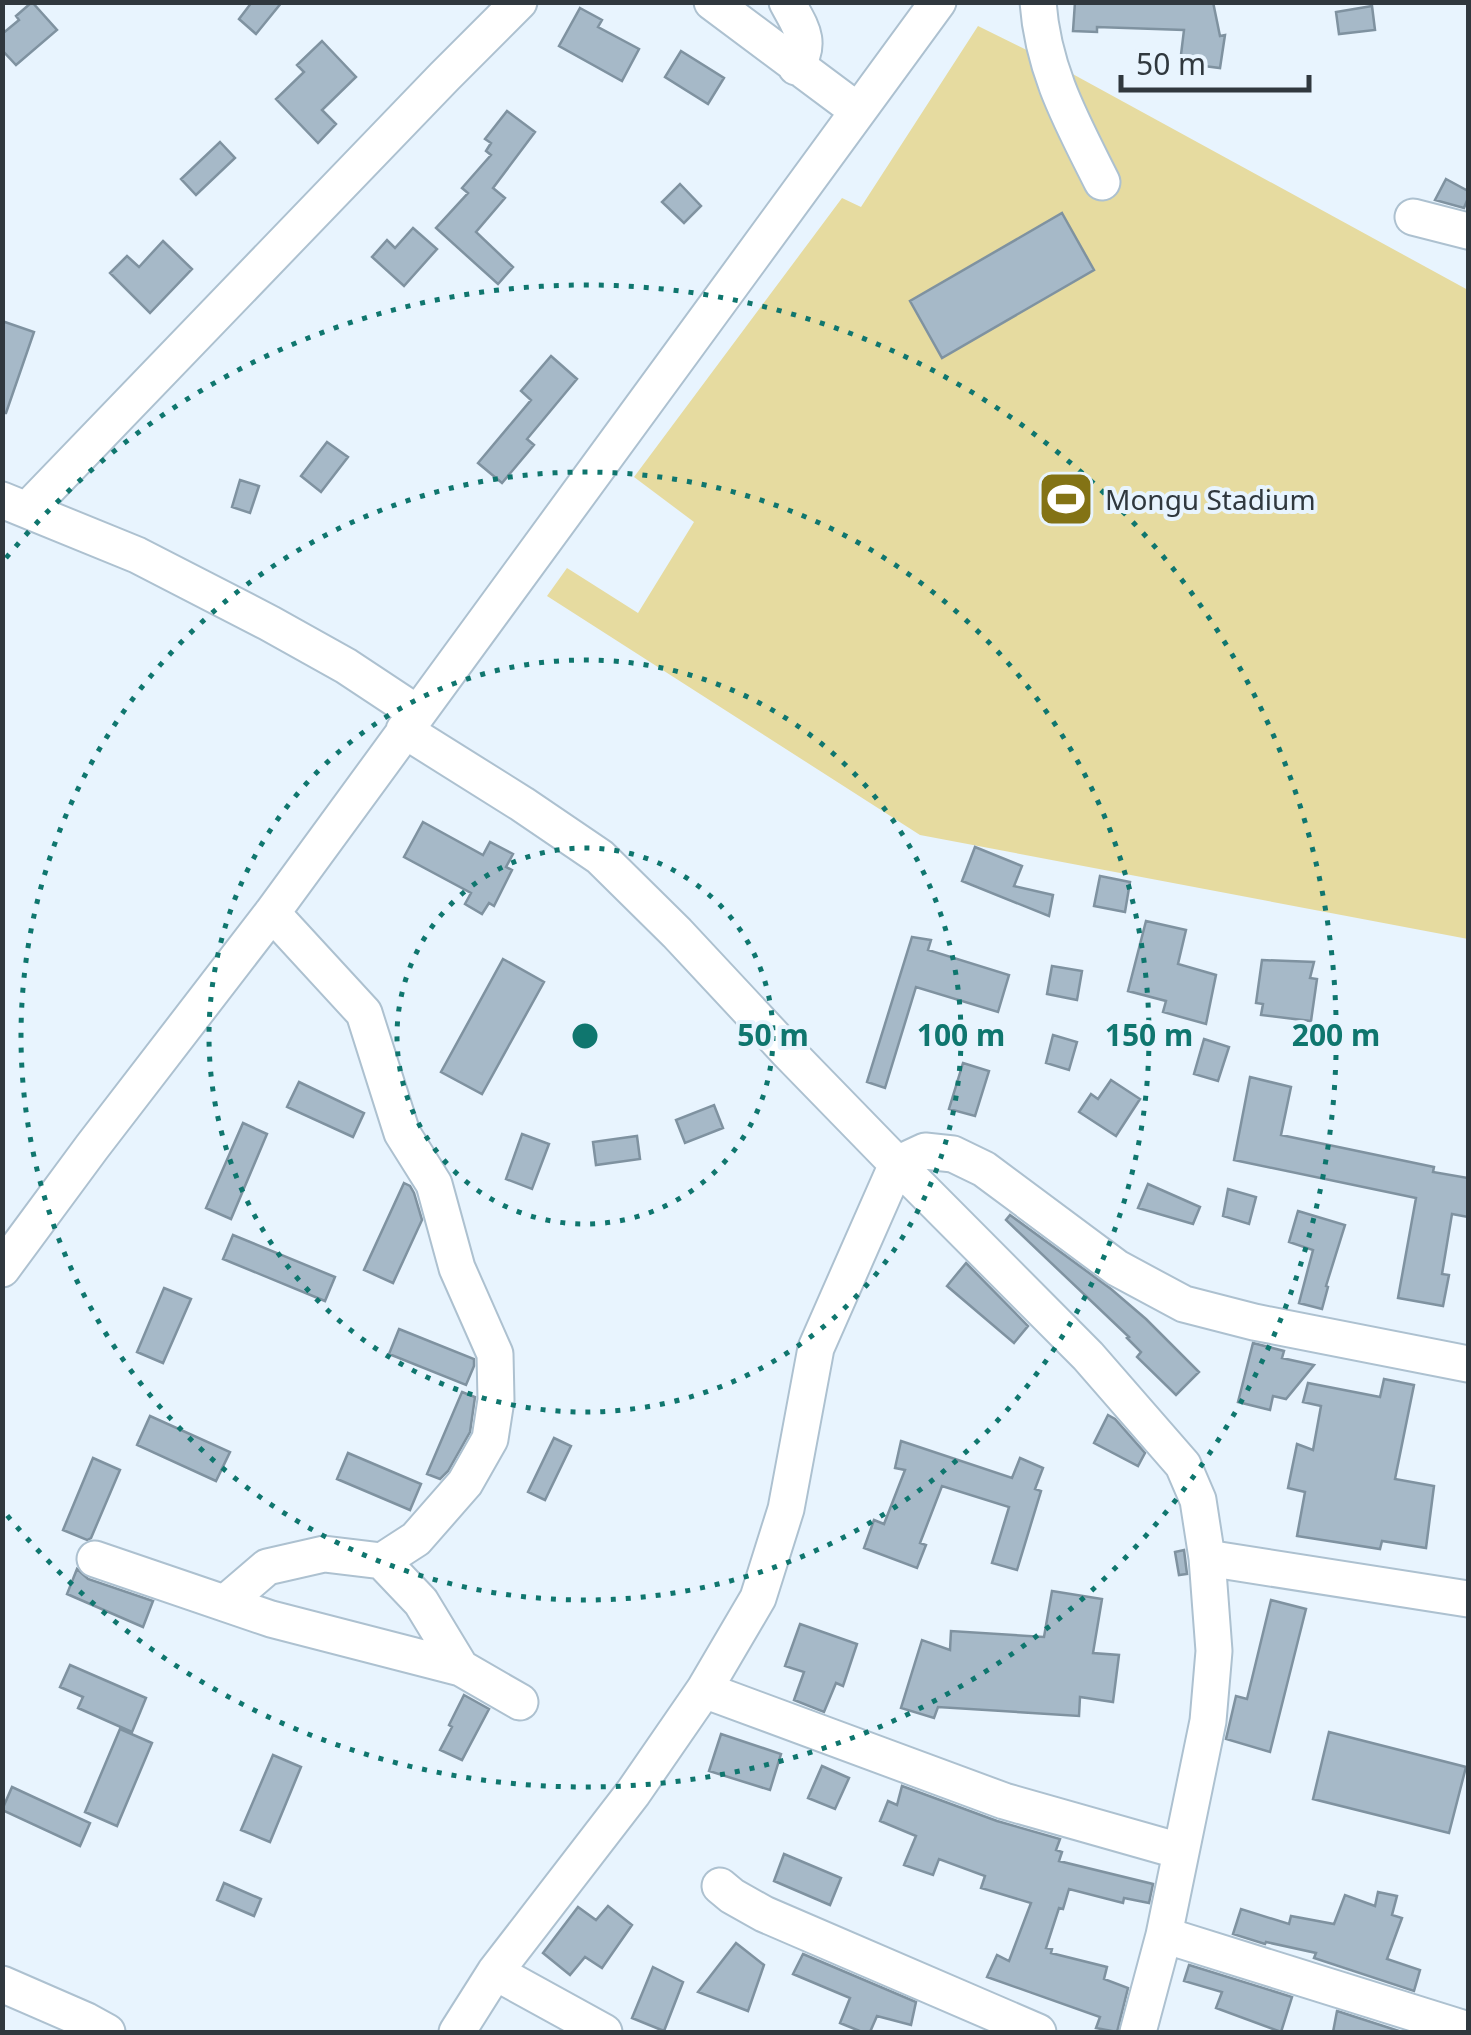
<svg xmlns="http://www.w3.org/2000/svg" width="1471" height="2035" font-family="'Noto Sans',sans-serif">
	<rect width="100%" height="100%" fill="#e8f4fe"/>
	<path fill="#e6dba0" d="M978 26 1047 60 1468 290V939L920 835 547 596 567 568 638 613 694 522 634 477 842 198 861 207Z"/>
	<path fill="#a6b9c8" stroke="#7f92a0" stroke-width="2.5" d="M32 2 57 30 16 65 2 50V34L19 20 16 16Z
		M252 2H282L256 34 239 19Z
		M1075 2H1213L1220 36 1225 35 1220 68 1180 63 1184 30 1097 27V32L1073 31Z
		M1372 6 1375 30 1339 34 1336 12Z
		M580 8 602 20 598 27 639 49 622 81 559 46Z
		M322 41 356 77 322 110 336 124 318 143 276 99 304 72 297 65Z
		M681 51 724 78 708 104 665 77Z
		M507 111 535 132 493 188 505 198 476 232 513 267 498 284 436 228 468 193 462 188 491 155 486 151 491 143 485 139Z
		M220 142 235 158 196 195 181 179Z
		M1446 179 1468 191V198L1464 208 1435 200Z
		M680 184 701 206 684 223 662 202Z
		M1062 213 1094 270 942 358 910 301Z
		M413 228 437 249 404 286 372 257 387 240 395 248Z
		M163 241 192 269 150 313 110 273 127 256 139 267Z
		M2 321 34 332 6 413H2Z
		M551 356 577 379 527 439 534 445 502 483 478 463 531 400 521 391Z
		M327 442 348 457 321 492 301 476Z
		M240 480 259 486 250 513 232 507Z
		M423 822 483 855 490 842 513 854 506 867 512 870 494 906 489 903 482 914 465 904 471 893 404 857Z
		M975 847 1022 866 1014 886 1053 895 1049 916 962 881Z
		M1100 876 1130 882 1125 912 1094 906Z
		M1146 921 1186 930 1178 964 1216 975 1206 1024 1163 1012 1166 1001 1128 991Z
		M912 937 931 940 928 950 1009 975 998 1012 916 987 885 1088 867 1082Z
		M503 959 544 982 482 1094 441 1072Z
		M1262 960 1314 962 1310 978 1317 979 1311 1021 1261 1015 1263 1004 1256 1003Z
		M1052 966 1082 971 1077 1000 1047 994Z
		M1053 1035 1077 1042 1069 1070 1046 1063Z
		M1204 1039 1229 1047 1218 1081 1194 1074Z
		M963 1063 989 1071 975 1116 949 1109Z
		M1250 1077 1291 1087 1281 1135 1434 1167 1433 1172 1468 1178V1217L1452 1214 1442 1274 1449 1275 1443 1306 1398 1298 1416 1198 1234 1160Z
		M1111 1080 1140 1099 1116 1136 1079 1112 1091 1094 1098 1099Z
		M299 1082 364 1113 353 1137 287 1107Z
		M714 1105 723 1128 685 1143 676 1120Z
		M243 1123 267 1134 231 1219 206 1208Z
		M522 1134 549 1144 532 1189 506 1179Z
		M637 1136 640 1159 596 1165 593 1142Z
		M404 1183 410 1186 414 1193 422 1220 393 1283 364 1270Z
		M1148 1184 1200 1207 1193 1224 1138 1208Z
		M1228 1189 1256 1197 1249 1224 1223 1216Z
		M1298 1211 1345 1225 1326 1286 1328 1287 1322 1309 1299 1303 1313 1250 1289 1242Z
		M1010 1215 1111 1289 1146 1319 1199 1372 1176 1395 1137 1357 1141 1352 1127 1338 1129 1337 1006 1220Z
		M233 1235 335 1277 325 1301 223 1259Z
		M966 1263 1028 1326 1014 1343 947 1286Z
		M164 1288 191 1299 163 1363 137 1352Z
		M399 1329 474 1359V1366L466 1385 389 1354Z
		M1253 1343 1284 1351 1282 1358 1314 1365 1286 1399 1273 1396 1270 1410 1238 1402Z
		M1384 1379 1414 1385 1395 1479 1434 1486 1426 1548 1382 1541 1380 1549 1297 1536 1305 1492 1288 1488 1297 1444 1313 1450 1321 1406 1303 1402 1308 1383 1380 1397Z
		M462 1392 475 1397 470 1432 448 1471 440 1479 427 1474Z
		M1108 1415 1115 1419 1145 1453 1138 1466 1094 1443Z
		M150 1416 230 1452 216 1481 137 1445Z
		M554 1438 571 1446 545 1500 528 1492Z
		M901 1441 1012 1478 1020 1458 1043 1468 1035 1489 1041 1491 1017 1570 992 1563 1009 1507 942 1486 920 1543 926 1545 917 1568 864 1548 874 1520 884 1524 905 1470 895 1468Z
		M348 1453 421 1484 410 1510 337 1479Z
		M93 1458 120 1470 91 1538 87 1540 63 1530Z
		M1184 1550 1187 1574 1179 1575 1175 1552Z
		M77 1569 88 1579 153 1601 143 1627 67 1594Z
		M1052 1591 1102 1599 1093 1653 1119 1655 1113 1702 1080 1697 1079 1716 938 1707 934 1718 901 1708 922 1640 950 1650 951 1631 1044 1637Z
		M1271 1600 1306 1609 1270 1752 1226 1739 1236 1696 1247 1699Z
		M800 1624 857 1644 843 1686 836 1683 824 1712 794 1700 804 1672 785 1666Z
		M70 1665 146 1698 132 1732 78 1708 83 1697 60 1687Z
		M464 1695 489 1709 462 1760 440 1750 452 1727 449 1725Z
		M120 1729 152 1743 117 1826 85 1812Z
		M1329 1732 1466 1767 1449 1833 1313 1799Z
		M721 1734 781 1754 770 1790 709 1771Z
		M273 1755 301 1767 270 1842 241 1830Z
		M822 1766 849 1778 835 1809 808 1798Z
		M902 1786 997 1821 1060 1839 1056 1850 1062 1852 1059 1861 1153 1884 1149 1903 1124 1898 1123 1903 1069 1889 1063 1909 1059 1908 1046 1948 1052 1949 1051 1953 1107 1967 1104 1979 1128 1988 1117 2032 1096 2028 1100 2017 987 1977 997 1955 1009 1961 1031 1903 981 1888 985 1876 939 1859 933 1875 904 1865 916 1836 880 1821 888 1801 897 1805Z
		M12 1787 90 1823 80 1846 2 1810Z
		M784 1854 841 1878 830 1905 774 1881Z
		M224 1883 261 1899 254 1916 217 1900Z
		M1378 1892 1397 1896 1392 1915 1402 1918 1387 1959 1420 1970 1414 1991 1314 1958 1316 1953 1266 1942 1265 1944 1233 1934 1241 1909 1289 1924 1291 1916 1334 1924 1345 1895 1375 1906Z
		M608 1906 632 1925 602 1968 585 1957 570 1975 543 1953 578 1907 596 1920Z
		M736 1943 764 1965 748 2011 698 1992Z
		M803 1954 916 2002 911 2025 877 2016 870 2032H862L840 2023 850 1998 793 1974Z
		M1189 1965 1292 1997 1281 2032 1216 2008 1222 1992 1184 1981Z
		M653 1967 683 1982 664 2031 632 2018Z
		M1337 2011 1402 2032H1333Z"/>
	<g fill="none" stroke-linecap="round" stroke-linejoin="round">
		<g stroke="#adc1d0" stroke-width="39">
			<path id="minor" d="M712 2 858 111
				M787 2C800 27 813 41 796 67
				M1038 2C1043 71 1072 122 1102 182
				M1413 217 1468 231
				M2 500 137 555 269 623 346 666 417 713
				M27 510 444 77 519 2
				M404 730 522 804 600 857 677 933 788 1052 897 1164 1088 1356 1183 1465 1198 1500 1207 1558 1214 1651 1208 1721 1164 1935 1138 2032
				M2 1269 92 1147 272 913 938 2
				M1207 1558 1468 1599
				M95 1559 271 1619 461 1668 520 1702
				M382 1561 421 1602 461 1668
				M225 1603 267 1567 324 1554 382 1561 416 1539 465 1483 490 1439 496 1400 495 1354 457 1268 434 1184 402 1133 364 1013 272 913
				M704 1690 1004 1801 1180 1851
				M720 1886 732 1896 764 1914 1038 2032
				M1164 1935 1468 2030
				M495 1972 604 2032
				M2 1984 87 2021 107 2032
				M457 2032 495 1972 633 1793 704 1690 758 1598 786 1509 816 1348 897 1164 925 1151 953 1154 984 1169 1117 1268 1184 1304 1254 1322 1468 1364"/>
		</g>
		<use href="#minor" stroke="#fff" stroke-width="35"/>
	</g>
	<g fill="none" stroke="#0f766e" stroke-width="5" stroke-dasharray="5 10">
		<circle cx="585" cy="1036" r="188"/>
		<circle cx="585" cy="1036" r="376"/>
		<circle cx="585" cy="1036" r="564"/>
		<path d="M6 558A751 751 0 1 1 6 1514"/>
	</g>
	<defs>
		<g id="stadium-square" transform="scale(2.875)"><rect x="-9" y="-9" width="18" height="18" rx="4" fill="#837315" stroke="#e8f4fe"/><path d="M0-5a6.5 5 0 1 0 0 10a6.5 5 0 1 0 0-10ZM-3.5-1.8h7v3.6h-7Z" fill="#fff"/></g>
	</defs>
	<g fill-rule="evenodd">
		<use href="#stadium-square" x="1066" y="499"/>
	</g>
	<g text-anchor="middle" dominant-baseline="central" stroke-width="8" stroke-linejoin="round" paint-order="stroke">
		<g font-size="28" fill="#30383e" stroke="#e8f4fe" text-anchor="start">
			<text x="1105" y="499">Mongu Stadium</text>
		</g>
	</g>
	<circle cx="585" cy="1036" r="15" fill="#0f766e" stroke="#e8f4fe" stroke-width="5"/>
	<g font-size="30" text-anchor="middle" font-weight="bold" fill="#0f766e" stroke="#e8f4fe" stroke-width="8" stroke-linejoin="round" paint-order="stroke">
		<text x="773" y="1046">50 m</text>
		<text x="961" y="1046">100 m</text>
		<text x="1149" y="1046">150 m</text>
		<text x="1336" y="1046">200 m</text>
	</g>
	<rect width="1471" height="2035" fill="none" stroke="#30383e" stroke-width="10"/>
	<path d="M1121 75v15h188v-15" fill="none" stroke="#30383e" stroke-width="5"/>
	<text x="1136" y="75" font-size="30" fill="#30383e" stroke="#e8f4fe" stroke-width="8" paint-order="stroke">50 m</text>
</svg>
